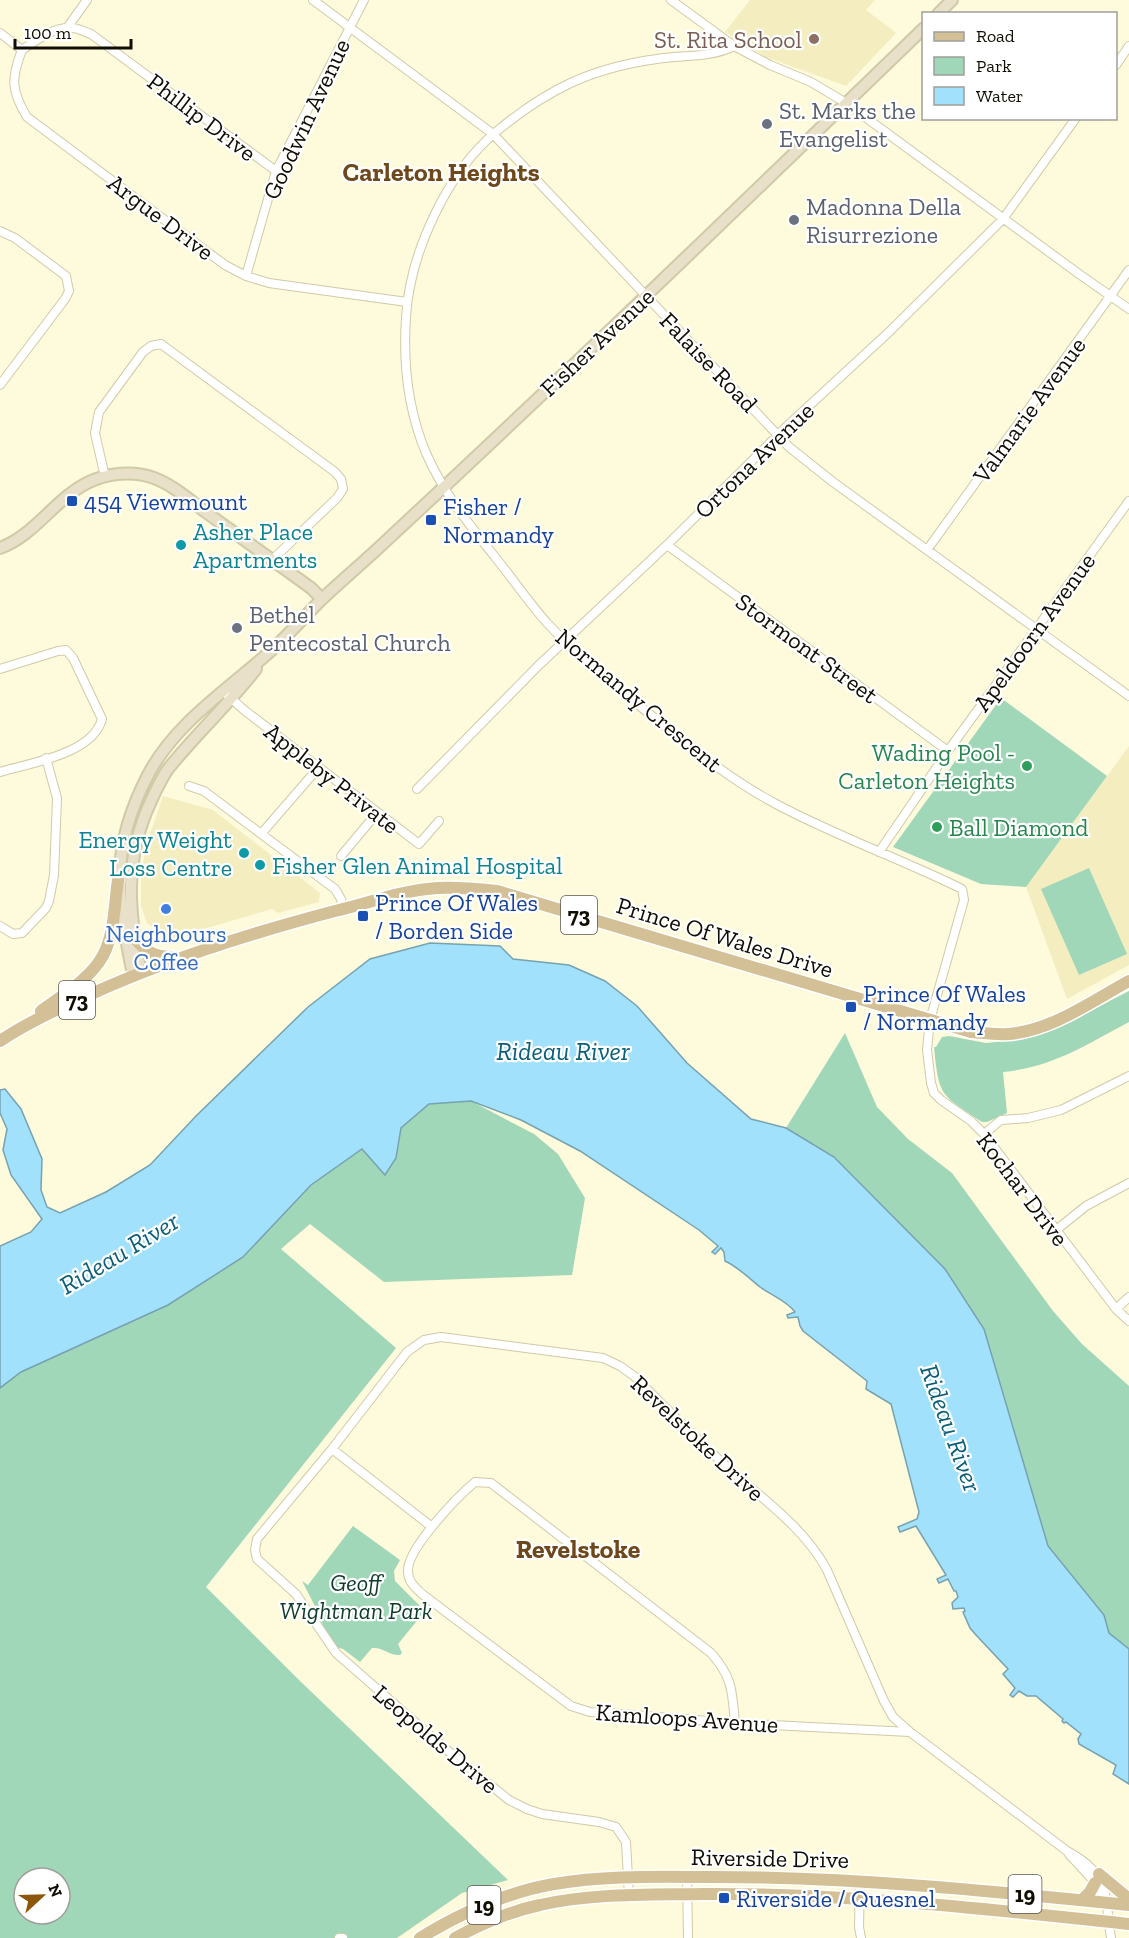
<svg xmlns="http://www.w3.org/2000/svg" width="1129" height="1938" font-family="'Zilla Slab',serif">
	<rect width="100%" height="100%" fill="#fefadc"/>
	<path fill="#f4edc0" d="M750 0H875L866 10 896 33 846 86 766 57 725 32Z
		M1129 746V965L1067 999 1026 887Z
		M163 796 213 810 320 893 319 902 278 913 272 909 169 939 147 923 141 906V873L147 843Z"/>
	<path fill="#a0d7b8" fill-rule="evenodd" d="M1001 698 1107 776 1026 887 981 884 893 847Z
		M1089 868 1127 954 1079 975 1041 889Z
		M1129 991V1022C1086 1045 1053 1067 1003 1072L1007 1113 987 1122H982C941 1094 939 1098 934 1047H936L942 1037 949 1036 986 1043 1024 1039 1063 1025Z
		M845 1033 877 1107 908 1139 952 1173 1053 1311 1082 1344 1129 1386V1649L1109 1633 1104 1615 1048 1546 984 1329 945 1269 834 1157 786 1128Z
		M471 1101 534 1134 558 1154 585 1198 572 1275 384 1282 310 1224 281 1249 396 1348 206 1587 300 1681 508 1880 462 1893 397 1938H0V1388L21 1372 168 1305 243 1257 311 1185 362 1149 385 1175 396 1158 401 1128 429 1104ZM24 1878H60V1914H24Z
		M353 1526 400 1560 394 1571 395 1581 425 1611 398 1644 402 1653 400 1655C390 1656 383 1647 372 1648L360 1662 343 1649 336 1647 325 1632 319 1614 302 1581 308 1585Z"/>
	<path fill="#a2e1fb" stroke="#76a2b1" stroke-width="1.5" d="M430 943 500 946 513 959 569 965 605 981 637 1006 687 1063 751 1119 786 1128 834 1157 945 1269 984 1329 1048 1546 1104 1615 1109 1633 1129 1649V1784L1113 1774 1116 1765 1079 1744 1078 1739 1081 1734 1066 1722 1064 1723 1062 1721 1063 1719 1036 1696H1027L1019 1691 1013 1697 1010 1695 1015 1688 1003 1674 1008 1669 976 1635 970 1628 963 1612 965 1611 964 1608 953 1609 952 1603 958 1597 956 1591H954L948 1579 939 1583 937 1579 946 1575 916 1526 900 1532 898 1527 917 1519 919 1512 891 1404 866 1389 867 1381 803 1331 800 1326 798 1317 788 1318 787 1315 795 1312C786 1300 772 1296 760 1287 749 1278 738 1267 725 1261L724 1252 721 1248 715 1254 712 1252 718 1246 699 1230 580 1151 521 1120 471 1101 429 1104 401 1128 396 1158 385 1175 362 1149 311 1185 243 1257 168 1305 21 1372 0 1388V1246L31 1232 42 1219 11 1175 3 1150 7 1129 0 1113V1090L5 1089 21 1109 42 1159 41 1190 47 1207 60 1213 106 1192 150 1165 196 1116 308 1007 370 959Z"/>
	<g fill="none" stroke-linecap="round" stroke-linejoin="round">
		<g stroke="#d0caa7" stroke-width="10">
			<path id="street" d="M313 0 493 134 789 447 833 482 1129 696
				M671 0 734 46 770 65 811 82 846 103 1079 274 1129 309
				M67 28 87 0
				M0 33 22 50
				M734 46C711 58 682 55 657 59 591 68 548 89 497 131 447 172 410 253 406 317 403 362 408 410 426 453 443 492 468 523 495 557 513 579 529 603 548 624 578 656 613 684 647 712 688 745 729 779 776 804 836 836 901 859 962 889L964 900 930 1020 927 1050 931 1083 934 1093 941 1100 971 1121 984 1134 1116 1309 1129 1321
				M22 50C11 78 11 91 27 117L225 265 246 276 269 283 407 302
				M22 50C35 41 55 26 72 28 78 28 85 32 91 34L276 171
				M1116 65 1129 46
				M0 231 15 238 66 276 69 291 65 299 0 385
				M246 276 276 171 364 0
				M105 477 95 433 99 412 143 352 151 346 161 344 335 472 341 479 343 489 337 498 272 560
				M667 545 948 751
				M927 550 1129 270
				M0 669 58 651 66 650 73 658 102 719C93 754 30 763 0 772
				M223 691 244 710 419 844 439 821
				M189 786 204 791 335 889 341 899 343 909
				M417 789 539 665 667 545 786 427 888 333 1003 219 1076 118
				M261 834 319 767
				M879 852 948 751 1129 501
				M341 856 377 813
				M0 926 13 934 22 933 46 908 49 901 54 875 57 798 46 758
				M984 1134 1001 1120 1028 1118 1061 1110 1129 1076
				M1055 1231 1086 1206 1129 1183
				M1116 1309 1129 1297
				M332 1449 432 1527
				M735 1723C732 1691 733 1678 711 1653L491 1483 475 1482C457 1497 407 1549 408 1571 408 1582 415 1587 422 1594L571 1706 590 1712 608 1713 735 1723 910 1732
				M1069 1854 1092 1879 1105 1902
				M687 1877 688 1938
				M860 1881 859 1927 861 1938
				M629 1896 626 1842 616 1827 599 1822 542 1814 527 1809 509 1800 447 1750 336 1653 296 1594 257 1559 255 1550 257 1539 332 1449 407 1352 424 1340 441 1337 603 1358 620 1366 634 1376C664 1406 694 1437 726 1466 761 1498 804 1527 827 1570L884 1701 893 1717 910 1732 1067 1851C1111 1875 1104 1893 1111 1938
				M339 1938H343"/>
		</g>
		<g stroke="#d0caa7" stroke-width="14">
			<path id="secondary" d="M938 14 952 0
				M0 548C35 535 54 500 87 483 107 473 133 470 154 478 173 485 191 501 207 513 242 538 276 563 311 588L322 599
				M141 972C128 911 124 859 151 801 156 790 161 779 168 769 196 734 229 704 256 669
				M133 975C117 895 109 850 148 775 174 725 224 692 265 656 285 639 302 619 320 601 342 580 365 561 387 540 568 372 746 200 924 28"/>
		</g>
		<g stroke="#fff" stroke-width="15">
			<path id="primary" d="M133 936C145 951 153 957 173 957
				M41 1011C60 997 85 982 99 962 115 940 114 906 118 880
				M0 1041C28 1022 58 1009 89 995 168 959 251 933 335 911 369 903 403 890 438 888 457 887 478 889 497 891L971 1032C983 1033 996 1035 1008 1034 1051 1031 1092 1001 1129 981
				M1099 1874 1129 1899
				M1082 1900 1090 1892 1095 1883
				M420 1938C461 1913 507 1892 554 1884 607 1875 660 1877 713 1877 852 1877 990 1891 1129 1905
				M455 1938C481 1924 511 1911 540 1905 592 1893 649 1895 703 1894 846 1893 987 1909 1129 1924"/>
		</g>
		<use href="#street" stroke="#fff" stroke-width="8"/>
		<use href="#secondary" stroke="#e9e0ca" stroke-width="10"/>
		<use href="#primary" stroke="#d4c096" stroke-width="12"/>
	</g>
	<circle fill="#8d6e63" stroke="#fff" stroke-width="2" cx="814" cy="39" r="6"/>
	<g fill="#6b7280" stroke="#fff" stroke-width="2">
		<circle cx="767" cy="124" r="6"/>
		<circle cx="794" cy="220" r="6"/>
		<circle cx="237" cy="628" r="6"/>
	</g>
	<g fill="#1a4fb4" stroke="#fff" stroke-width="2">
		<rect x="66" y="495" width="12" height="12" rx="3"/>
		<rect x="425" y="514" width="12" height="12" rx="3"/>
		<rect x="357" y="910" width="12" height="12" rx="3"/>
		<rect x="845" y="1001" width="12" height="12" rx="3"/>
		<rect x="718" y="1892" width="12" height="12" rx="3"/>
	</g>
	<g fill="#0f9aa8" stroke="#fff" stroke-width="2">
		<circle cx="181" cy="545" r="6"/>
		<circle cx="244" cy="853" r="6"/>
		<circle cx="260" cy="865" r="6"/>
	</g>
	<g fill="#2e9e5b" stroke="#fff" stroke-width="2">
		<circle cx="1027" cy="766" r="6"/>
		<circle cx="937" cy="827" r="6"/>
	</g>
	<circle fill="#3f7fe0" stroke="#fff" stroke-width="2" cx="166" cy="909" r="6"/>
	<g text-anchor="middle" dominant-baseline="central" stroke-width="4.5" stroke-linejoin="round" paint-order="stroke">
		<g fill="#fff" stroke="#58564f" stroke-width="1.5">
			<rect x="561" y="896" width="36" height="38" rx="4.5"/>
			<rect x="59" y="981" width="36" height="38" rx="4.5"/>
			<rect x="1008.5" y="1875" width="33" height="38" rx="4.5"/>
			<rect x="467.5" y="1886" width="33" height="38" rx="4.5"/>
		</g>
		<g font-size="22" font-weight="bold" fill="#100e03">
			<text x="579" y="915">73</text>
			<text x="77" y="1000">73</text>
			<text x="1025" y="1894">19</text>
			<text x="484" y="1905">19</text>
		</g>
		<g font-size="24" fill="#785e54" stroke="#fff" text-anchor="end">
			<text x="802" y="39">St. Rita School</text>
		</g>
		<g font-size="24" fill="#5b616d" stroke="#fff" text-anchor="start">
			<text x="779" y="110">St. Marks the<tspan x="779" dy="28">Evangelist</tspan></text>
			<text x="806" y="206">Madonna Della<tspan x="806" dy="28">Risurrezione</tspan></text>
			<text x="249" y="614">Bethel<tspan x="249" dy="28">Pentecostal Church</tspan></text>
		</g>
		<g font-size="24" fill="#100e03" stroke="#fff">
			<text transform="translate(202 117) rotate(37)">Phillip Drive</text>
			<text transform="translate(306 119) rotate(-65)">Goodwin Avenue</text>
			<text transform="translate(161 217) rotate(37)">Argue Drive</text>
			<text transform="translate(597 342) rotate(-43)">Fisher Avenue</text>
			<text transform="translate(709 362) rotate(46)">Falaise Road</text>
			<text transform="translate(1029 410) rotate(-54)">Valmarie Avenue</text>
			<text transform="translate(754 460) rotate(-44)">Ortona Avenue</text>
			<text transform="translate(1034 632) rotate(-54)">Apeldoorn Avenue</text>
			<text transform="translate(807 648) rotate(36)">Stormont Street</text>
			<text transform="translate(639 700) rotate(40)">Normandy Crescent</text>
			<text transform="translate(332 778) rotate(38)">Appleby Private</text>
			<text transform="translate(725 937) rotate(17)">Prince Of Wales Drive</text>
			<text transform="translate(1023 1189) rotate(53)">Kochar Drive</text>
			<text transform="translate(698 1438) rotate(43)">Revelstoke Drive</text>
			<text transform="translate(687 1718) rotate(4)">Kamloops Avenue</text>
			<text transform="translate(436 1739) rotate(40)">Leopolds Drive</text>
			<text transform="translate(770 1858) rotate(1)">Riverside Drive</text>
		</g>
		<g font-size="24" fill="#164399" stroke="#fff" text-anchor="start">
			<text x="84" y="501">454 Viewmount</text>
			<text x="443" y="506">Fisher /<tspan x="443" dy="28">Normandy</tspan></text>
			<text x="375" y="902">Prince Of Wales<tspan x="375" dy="28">/ Borden Side</tspan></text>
			<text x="863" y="993">Prince Of Wales<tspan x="863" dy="28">/ Normandy</tspan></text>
			<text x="736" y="1898">Riverside / Quesnel</text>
		</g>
		<g font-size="24" fill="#0d838f" stroke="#fff" text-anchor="start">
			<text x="193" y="531">Asher Place<tspan x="193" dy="28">Apartments</tspan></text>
			<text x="232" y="839" text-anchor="end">Energy Weight<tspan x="232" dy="28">Loss Centre</tspan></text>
			<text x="272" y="865">Fisher Glen Animal Hospital</text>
		</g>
		<g font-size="24" fill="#27864d" stroke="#fff" text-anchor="end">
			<text x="1015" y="752">Wading Pool -<tspan x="1015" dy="28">Carleton Heights</tspan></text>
			<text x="949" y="827" text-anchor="start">Ball Diamond</text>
		</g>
		<g font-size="24" fill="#366cbe" stroke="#fff">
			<text x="166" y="933">Neighbours<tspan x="166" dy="28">Coffee</tspan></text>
		</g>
		<g font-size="24" font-style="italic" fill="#0d3b27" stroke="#fff">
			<text x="356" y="1582">Geoff<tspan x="356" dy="28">Wightman Park</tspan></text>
		</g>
		<g font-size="26" font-weight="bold" fill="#6e471a" stroke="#fff">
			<text x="441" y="172">Carleton Heights</text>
			<text x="578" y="1549">Revelstoke</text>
		</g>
		<g font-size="26" font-style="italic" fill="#0c5f79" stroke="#fff">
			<text x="563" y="1051">Rideau River</text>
			<text transform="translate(119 1253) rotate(-31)">Rideau River</text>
			<text transform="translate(951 1428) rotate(70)">Rideau River</text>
		</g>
	</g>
	<rect x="922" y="12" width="195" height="108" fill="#ffffff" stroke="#9f9f9a" stroke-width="1.5"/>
	<rect x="934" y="32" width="30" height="9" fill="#d4c096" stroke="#9f9f9a" stroke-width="1.5"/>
	<text x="976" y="42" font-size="18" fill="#100e03">Road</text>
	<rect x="934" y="57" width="30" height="18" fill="#a0d7b8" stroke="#9f9f9a" stroke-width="1.5"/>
	<text x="976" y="72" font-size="18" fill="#100e03">Park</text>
	<rect x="934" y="87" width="30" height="18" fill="#a2e1fb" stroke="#9f9f9a" stroke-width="1.5"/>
	<text x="976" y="102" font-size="18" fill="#100e03">Water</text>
	<g transform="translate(42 1896) rotate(68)"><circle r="28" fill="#ffffff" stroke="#9f9f9a" stroke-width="1.5"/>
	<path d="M0-4.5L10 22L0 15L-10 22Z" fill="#8d570b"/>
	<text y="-9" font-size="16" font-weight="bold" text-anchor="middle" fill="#100e03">N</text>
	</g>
	<path d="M15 39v9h116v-9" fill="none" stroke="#100e03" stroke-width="3"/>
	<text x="24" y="39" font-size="18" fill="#100e03" stroke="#ffffff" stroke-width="4.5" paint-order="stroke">100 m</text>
</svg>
